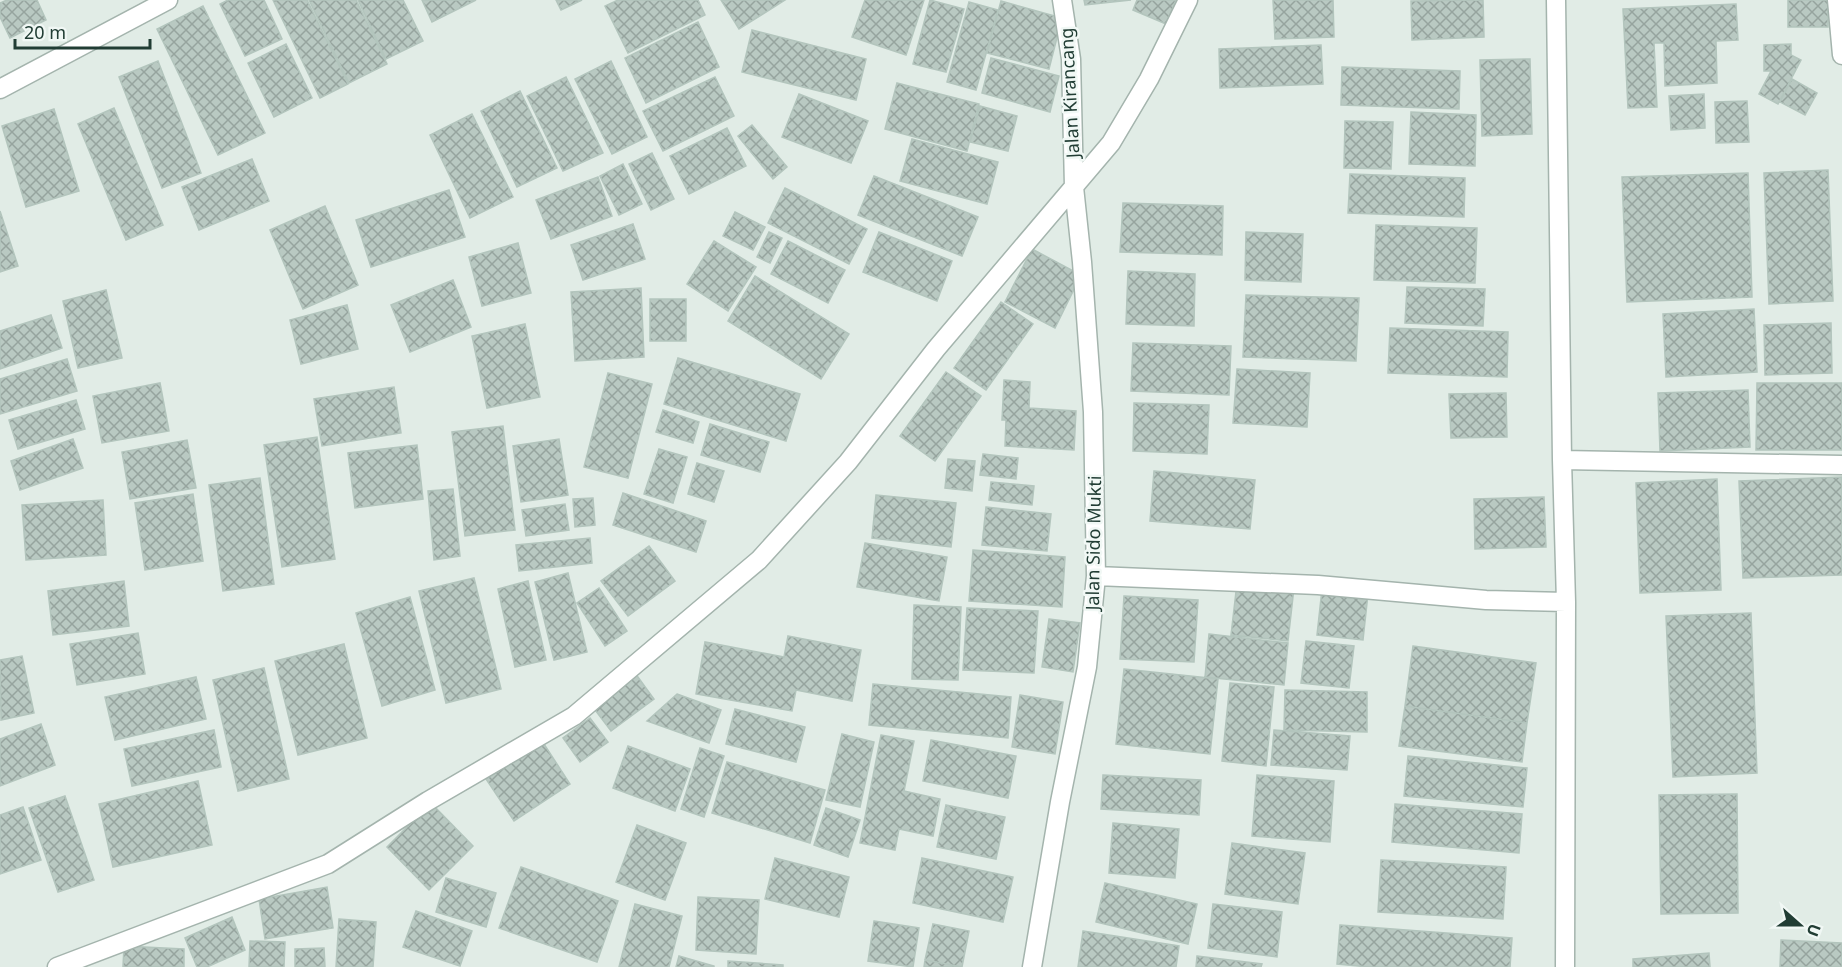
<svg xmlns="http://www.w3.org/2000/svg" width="1842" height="967" font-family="'Noto Sans',sans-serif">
	<defs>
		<pattern id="building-cross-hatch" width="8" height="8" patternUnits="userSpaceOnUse" patternTransform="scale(1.5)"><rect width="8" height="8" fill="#b9c9c2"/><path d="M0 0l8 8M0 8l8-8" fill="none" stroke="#96a49e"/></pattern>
	</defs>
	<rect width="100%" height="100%" fill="#e1ece6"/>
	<path fill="url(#building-cross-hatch)" stroke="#b3c5bd" stroke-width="1.5" d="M7 0H37L46 20 10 38 0 17V3Z
		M228 0H264L282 39 245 56 220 4Z
		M273 0H307L348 84 320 98Z
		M309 0H356L387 64 349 83Z
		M358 0H403L423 41 386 59Z
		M422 0H476L432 22Z
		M556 0H582L561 10Z
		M618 0H698L705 15 628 53 605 6Z
		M721 0H785L739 29Z
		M865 0H924L906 55 852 37Z
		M930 0 964 9 946 72 913 64Z
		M1084 0H1131L1085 5Z
		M1137 0H1176L1166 24 1133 10Z
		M1273 0H1333L1334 37 1275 39Z
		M1483 0 1484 37 1412 40 1411 1Z
		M1788 0H1828V27H1788Z
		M1001 1 1062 18 1049 69 987 53Z
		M969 2 998 10 976 90 947 82Z
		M1736 4 1738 40 1716 41 1717 83 1665 86 1664 43H1654L1657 107 1628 108 1623 9Z
		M203 6 265 133 218 155 157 29Z
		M698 22 719 67 646 103 625 58Z
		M752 30 866 59 856 100 742 72Z
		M286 44 312 98 274 117 248 63Z
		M1791 44V55L1801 60 1778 104 1759 94 1771 71H1764V45Z
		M1321 45 1323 84 1220 88 1219 49Z
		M991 58 1059 76 1050 112 982 93Z
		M1530 59 1532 134 1482 136 1480 60Z
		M158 61 201 173 162 188 119 77Z
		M611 61 647 137 612 154 575 79Z
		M1342 67 1460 71 1459 109 1341 105Z
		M566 77 603 153 563 171 527 96Z
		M715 77 734 116 663 151 643 111Z
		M1792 79 1817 93 1805 115 1780 102Z
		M897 83 979 104 967 151 885 129Z
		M520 91 557 168 517 187 481 111Z
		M799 94 868 121 851 163 782 137Z
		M1704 94 1705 128 1671 130 1669 96Z
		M1747 101 1749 142 1716 143 1715 102Z
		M980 106 1017 116 1008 151 970 142Z
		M114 108 163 225 126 240 78 124Z
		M54 109 79 191 26 207 2 126Z
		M1411 112 1476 115 1475 166 1409 164Z
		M472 114 513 197 470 218 430 135Z
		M1345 121 1393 122 1391 169 1344 168Z
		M752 125 787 167 773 179 738 136Z
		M727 128 746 166 689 194 670 156Z
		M912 139 998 162 987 204 900 181Z
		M652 153 674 199 651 210 629 164Z
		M252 159 269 201 199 230 182 187Z
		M623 164 642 204 619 215 600 176Z
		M1828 170 1833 301 1769 304 1764 173Z
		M1748 173 1752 297 1627 302 1622 177Z
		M1350 174 1465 178 1464 217 1348 213Z
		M874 176 978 217 962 256 858 215Z
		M598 177 612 216 551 239 536 200Z
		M785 188 867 229 849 264 768 223Z
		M449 190 465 237 371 267 356 220Z
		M1123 203 1223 206 1222 255 1120 252Z
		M325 206 358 285 303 309 270 230Z
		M0 211 18 266 0 272Z
		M735 212 765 227 753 250 723 236Z
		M633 224 645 259 583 280 571 245Z
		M1376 225 1477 228 1475 283 1374 280Z
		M769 232 782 238 770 263 757 257Z
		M879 232 952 261 937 301 863 272Z
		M1246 232 1303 234 1301 282 1245 280Z
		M714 241 756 267 728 311 687 284Z
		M788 241 845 270 828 303 771 274Z
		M518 243 531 293 482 306 469 257Z
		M1032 249 1081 275 1055 328 1005 302Z
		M1128 271 1195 274 1194 326 1126 324Z
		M755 276 849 334 821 379 728 321Z
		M453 280 471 327 410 352 391 305Z
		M1407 287 1485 289 1483 326 1405 323Z
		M641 288 644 357 575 361 571 292Z
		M106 290 122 358 78 368 63 301Z
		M1246 295 1359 298 1356 361 1243 357Z
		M650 299H686V341H650Z
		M1001 302 1033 324 986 390 954 368Z
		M347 305 358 349 301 364 290 320Z
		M1754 309 1757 372 1666 377 1663 314Z
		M51 315 62 348 0 369V331Z
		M1831 323 1832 373 1765 375 1764 325Z
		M525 324 540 397 487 408 472 336Z
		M1390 328 1508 332 1507 377 1388 373Z
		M1133 343 1231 346 1229 395 1131 391Z
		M678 358 800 394 786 441 664 404Z
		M67 359 77 391 0 414V379Z
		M1237 369 1310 373 1307 427 1233 423Z
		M946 372 981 396 935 461 900 436Z
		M608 373 652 384 628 478 584 467Z
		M1004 380 1030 382 1029 408 1076 411 1074 450 1005 446 1006 420H1002Z
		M160 383 169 431 102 443 93 396Z
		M1757 383H1842V450H1756Z
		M394 387 401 433 322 446 314 399Z
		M1748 390 1750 447 1660 451 1658 393Z
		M1506 393 1507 437 1451 438 1449 394Z
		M76 400 85 429 18 449 9 420Z
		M1134 403 1209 405 1207 454 1133 451Z
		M663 410 699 422 693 443 656 432Z
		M710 424 769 442 760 472 701 455Z
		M503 426 515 530 465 536 452 432Z
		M317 437 335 559 282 567 264 445Z
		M73 439 83 468 20 490 11 461Z
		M559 439 568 495 521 502 513 446Z
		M187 440 196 488 130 499 122 452Z
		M417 445 423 499 355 508 348 453Z
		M659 449 687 457 673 503 644 494Z
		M983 454 1018 458 1016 479 980 475Z
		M948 459 975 461 972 491 945 488Z
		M697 463 724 471 714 502 688 494Z
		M1154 471 1255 480 1250 529 1150 521Z
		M1842 477V575L1743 578 1739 481Z
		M260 478 274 584 223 591 209 485Z
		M1717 479 1721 590 1640 593 1636 483Z
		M991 482 1034 486 1032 505 989 500Z
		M453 489 460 556 434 560 428 491Z
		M623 493 706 521 696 552 613 525Z
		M193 494 203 561 145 570 135 503Z
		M876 495 956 503 951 547 872 538Z
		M1544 497 1546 547 1475 549 1474 499Z
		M593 498 595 525 575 527 573 499Z
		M103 500 106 555 26 560 22 505Z
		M565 504 569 530 526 536 522 510Z
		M986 507 1051 514 1047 551 982 545Z
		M590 538 592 563 519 571 516 545Z
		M865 543 947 557 939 601 857 587Z
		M649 546 675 581 628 616 601 581Z
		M973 550 1065 557 1062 607 969 601Z
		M568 573 587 652 554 660 535 582Z
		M474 578 501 689 446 703 419 591Z
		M124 581 129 626 53 635 48 591Z
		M528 581 546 660 515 667 498 589Z
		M1237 583 1294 588 1288 641 1231 635Z
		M599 588 627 631 605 646 577 603Z
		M1322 589 1368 594 1363 640 1317 635Z
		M1124 596 1198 600 1194 662 1120 659Z
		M410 597 435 690 382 706 356 613Z
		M914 605 961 607 958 680 912 679Z
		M967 608 1038 611 1034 673 963 670Z
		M1751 613 1757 773 1673 777 1666 616Z
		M1049 619 1080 623 1073 672 1042 667Z
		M138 633 145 674 77 685 70 644Z
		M1209 634 1288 643 1284 685 1205 677Z
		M788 636 861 650 852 701 796 690 792 711 696 694 705 642 784 657Z
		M1306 641 1354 646 1349 688 1301 683Z
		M344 644 367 738 298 755 275 661Z
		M1413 646 1536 663 1527 723 1405 706Z
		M22 656 34 713 1 720 0 660Z
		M264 668 289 779 238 791 213 680Z
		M1124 669 1218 679 1210 754 1116 744Z
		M635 673 654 699 611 731 592 706Z
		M196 677 206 719 115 740 105 697Z
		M1230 683 1274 687 1266 766 1222 761Z
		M873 684 1011 697 1008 738 869 725Z
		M1285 690 1367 692V732L1284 730Z
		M677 694 721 710 709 743 647 721Z
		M1020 695 1063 702 1055 754 1012 747Z
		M1405 706 1527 723 1522 762 1399 746Z
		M735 709 805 727 796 762 726 744Z
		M590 718 608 742 580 762 563 738Z
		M41 724 55 765 0 786V739Z
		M214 730 221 767 132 786 124 749Z
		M1274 730 1350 736 1347 770 1271 765Z
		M842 734 874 742 860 807 826 800Z
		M881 735 914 741 904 791 940 799 933 836 899 829 895 850 860 843Z
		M931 740 1016 756 1008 798 923 781Z
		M542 741 570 784 514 821 486 779Z
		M628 746 690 769 675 811 613 788Z
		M700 748 724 756 704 817 681 809Z
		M1408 756 1527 768 1523 807 1404 796Z
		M727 762 825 790 810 843 712 813Z
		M1103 775 1201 780 1199 815 1101 809Z
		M1257 775 1334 781 1330 842 1252 836Z
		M198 781 212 845 113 867 99 804Z
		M1737 794 1738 913 1661 914 1659 795Z
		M65 796 94 880 58 892 29 808Z
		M431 803 473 846 429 890 387 847Z
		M1395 804 1522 814 1519 853 1392 842Z
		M946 805 1005 817 996 859 937 847Z
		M23 807 41 860 0 874V815Z
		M826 808 860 820 848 857 814 845Z
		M1113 823 1179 829 1175 878 1109 873Z
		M637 825 686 843 665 900 616 882Z
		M1232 843 1305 853 1298 904 1225 894Z
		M775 858 849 877 839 917 765 899Z
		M922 858 1013 877 1003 922 913 903Z
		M1381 860 1506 867 1503 919 1378 912Z
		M521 867 618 901 597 962 499 928Z
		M446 878 496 893 486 927 436 912Z
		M1105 883 1197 904 1188 944 1096 922Z
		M327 887 333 928 265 939 259 899Z
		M698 897 759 900 756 954 696 950Z
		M635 904 682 916 669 967H619Z
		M1213 904 1282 912 1277 957 1208 948Z
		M416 911 472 931 460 966 403 947Z
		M232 917 245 950 207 967H197L185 938Z
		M339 919 376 922 373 967H336Z
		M874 921 919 928 913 967 868 961Z
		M933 924 969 931 962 967 925 960Z
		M1340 925 1512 938 1510 967H1369L1337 964Z
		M1083 931 1179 946 1176 967H1078Z
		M1781 940 1842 943V967H1780Z
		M250 941 285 942 284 967H249Z
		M124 946 184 949V967H123Z
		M324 948 325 967H295V949Z
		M1709 953 1710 967H1633V959Z
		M679 956 714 966V967H676Z
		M1197 956 1262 964 1261 967H1196Z
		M925 960 962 967H924Z
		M728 961 783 965V967H728Z"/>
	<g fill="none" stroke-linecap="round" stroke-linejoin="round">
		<g stroke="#a4b4ad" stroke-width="21">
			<path id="street" d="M1556 0 1562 460 1566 602 1565 967
				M1837 0 1842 55
				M0 89 168 0
				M1562 460 1842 465
				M1096 576 1318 585 1486 600 1566 602
				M57 967 328 864 428 801 574 716 759 560 848 462 936 349 1111 143 1149 79 1188 0
				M1032 967 1060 802 1087 667 1096 576 1093 412 1082 262 1074 187 1071 59 1062 0"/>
		</g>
		<use href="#street" stroke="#fff" stroke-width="18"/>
	</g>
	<g text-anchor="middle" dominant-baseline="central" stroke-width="5" stroke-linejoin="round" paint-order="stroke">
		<g font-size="18" fill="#213d34" stroke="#f1f8f5">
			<text transform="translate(1069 93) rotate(-93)">Jalan Kirancang</text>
			<text transform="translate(1093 543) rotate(-89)">Jalan Sido Mukti</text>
		</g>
	</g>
	<g transform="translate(1800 925) rotate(111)" stroke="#f1f8f5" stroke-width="4.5" paint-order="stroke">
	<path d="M0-4.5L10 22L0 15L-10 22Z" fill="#213d34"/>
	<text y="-9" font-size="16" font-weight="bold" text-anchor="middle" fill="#213d34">U</text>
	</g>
	<path d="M15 39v9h135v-9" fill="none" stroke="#213d34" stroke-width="3"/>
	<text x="24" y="39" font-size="18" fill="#213d34" stroke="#f1f8f5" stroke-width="4.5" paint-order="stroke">20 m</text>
</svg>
